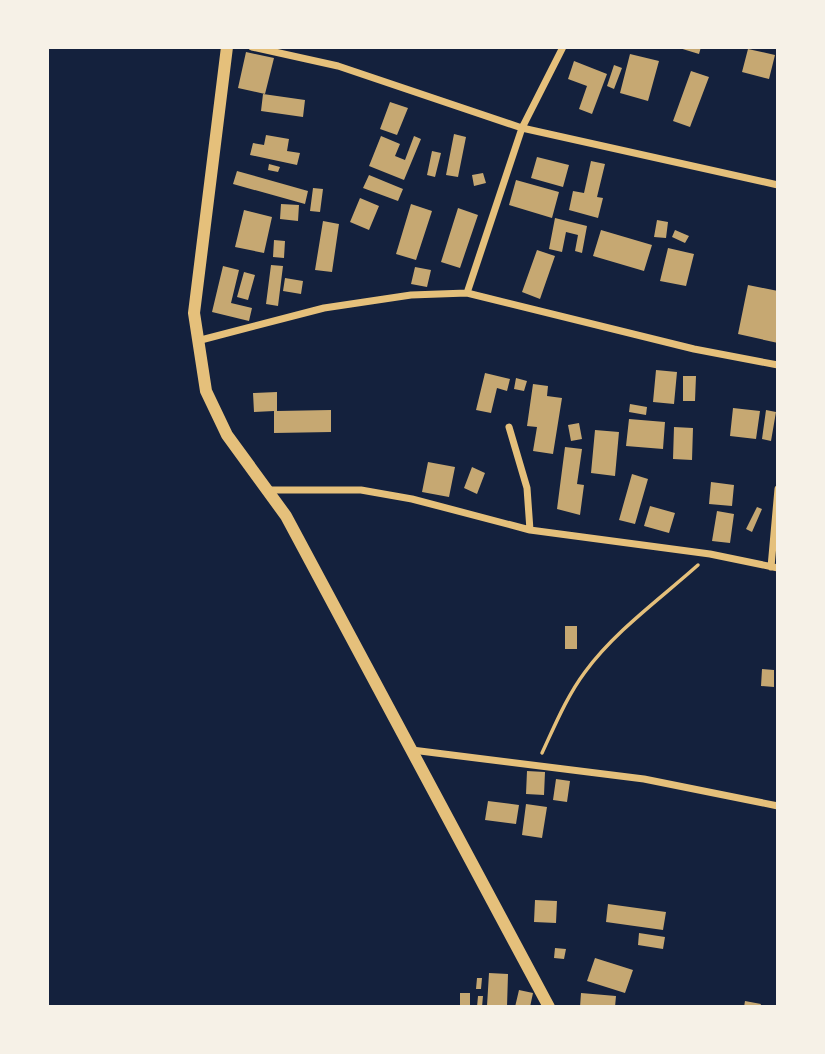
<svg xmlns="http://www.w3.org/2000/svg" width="825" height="1054" font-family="'Titillium Web',sans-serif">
	<rect width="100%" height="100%" fill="#14213d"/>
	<path fill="#c6a872" d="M676 47H701L699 54Z
		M748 49 775 55 769 79 742 72Z
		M246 52 274 58 265 94 238 88Z
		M630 54 659 61 648 101 620 93Z
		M574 61 607 74 592 114 579 109 587 86 568 79Z
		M614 65 622 68 614 89 607 86Z
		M691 71 709 77 690 127 673 121Z
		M263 94 305 100 303 117 261 111Z
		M390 102 408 108 397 135 380 129Z
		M454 134 466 137 458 177 446 175Z
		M266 135 289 139 287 151 300 153 297 165 250 155 253 143 264 145Z
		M381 136 400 144 395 156 405 160 414 136 421 139 404 180 369 166Z
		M432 151 441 153 435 177 427 175Z
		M537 157 569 165 563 187 531 178Z
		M591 161 605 164 597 197 603 198 598 218 569 210 573 191 584 193Z
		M269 164 280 167 278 172 268 170Z
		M237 171 308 191 305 204 233 184Z
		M483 173 486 183 474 186 472 175Z
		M369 175 403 189 398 201 363 188Z
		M516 180 559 192 552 218 509 205Z
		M313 188 323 189 320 212 310 211Z
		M360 198 379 206 369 230 350 222Z
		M281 204 299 205 298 221 280 219Z
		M411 204 432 211 416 260 396 254Z
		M458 208 478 215 460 268 441 262Z
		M244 210 272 217 264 253 235 247Z
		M555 218 587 226 582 253 575 251 578 235 566 232 562 252 549 249Z
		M657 220 668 222 666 238 654 237Z
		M323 221 339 224 332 272 315 270Z
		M601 230 652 245 644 271 593 256Z
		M675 230 689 236 685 243 672 237Z
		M274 240 285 241 284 258 273 257Z
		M668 248 694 254 686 286 660 281Z
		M537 250 555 256 540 299 522 292Z
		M271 265 283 266 278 306 266 304Z
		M223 266 239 270 231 303 252 308 249 321 212 312Z
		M415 267 431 270 427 287 411 284Z
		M244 272 255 275 248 300 237 297Z
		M285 278 303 281 301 294 283 291Z
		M748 285 778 291V343L738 334Z
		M656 370 677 372 674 404 653 402Z
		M485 373 510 379 507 391 497 388 491 413 476 410Z
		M683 376H696L695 401H683Z
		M516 378 527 381 524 391 514 389Z
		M533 384 548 386 547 396 562 398 553 454 533 451 537 427 527 426Z
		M277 392V411L331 410V432L274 433V411L254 412 253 393Z
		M630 404 647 407 646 415 629 412Z
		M733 408 760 411 756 439 730 436Z
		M766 410 776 412 771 441 762 439Z
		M629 419 665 422 663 449 626 446Z
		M579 423 582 439 571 441 568 425Z
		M674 427 693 428 692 460 673 459Z
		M595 430 619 432 615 476 591 473Z
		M565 447 582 449 577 484 584 485 580 515 557 509Z
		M428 462 455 467 449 497 422 492Z
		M472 467 485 473 477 494 464 488Z
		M632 474 648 479 635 524 619 520Z
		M711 482 734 485 732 506 709 504Z
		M650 506 675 513 669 533 644 526Z
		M757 507 762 509 752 532 746 529Z
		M717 511 734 514 730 543 712 541Z
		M565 626H577V649H565Z
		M762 669 774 670V687L761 686Z
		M527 771 545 772 544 795 526 794Z
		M556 779 570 781 567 802 553 800Z
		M488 801 519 805 516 824 485 820Z
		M526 804 547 807 542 838 522 835Z
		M535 900 557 901 556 923 534 922Z
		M608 904 666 912 663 930 606 922Z
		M639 933 665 937 663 949 638 945Z
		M555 948 566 949 564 959 554 958Z
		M595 958 633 970 625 993 587 981Z
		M489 973 508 974 507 1007 487 1006Z
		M477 978H482L481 989H476Z
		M519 990 533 993 530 1007H515Z
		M460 993H470V1007H460Z
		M581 993 616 996 615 1007H580Z
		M478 996H483L482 1007H477Z
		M745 1001 761 1004 760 1007H744Z"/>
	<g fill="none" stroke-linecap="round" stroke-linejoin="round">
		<path stroke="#e5c07b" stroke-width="3.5" d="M542 753C555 725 567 696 585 672 615 631 660 599 698 565"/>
		<path stroke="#e5c07b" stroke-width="7" d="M252 47 338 66 522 128 778 185
			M467 293 522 128 563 47
			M197 341 324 308 411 295 467 293 694 349 778 365
			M509 427 527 488 530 530
			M267 490H361L412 499 530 530 710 554 778 568
			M771 567 778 489
			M412 750 644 779 778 806"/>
		<path stroke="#e5c07b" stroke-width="12" d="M227 47 194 313 206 391 227 435 286 516 549 1007"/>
	</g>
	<rect width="825" height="1054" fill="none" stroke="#f6f1e7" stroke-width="98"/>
</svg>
